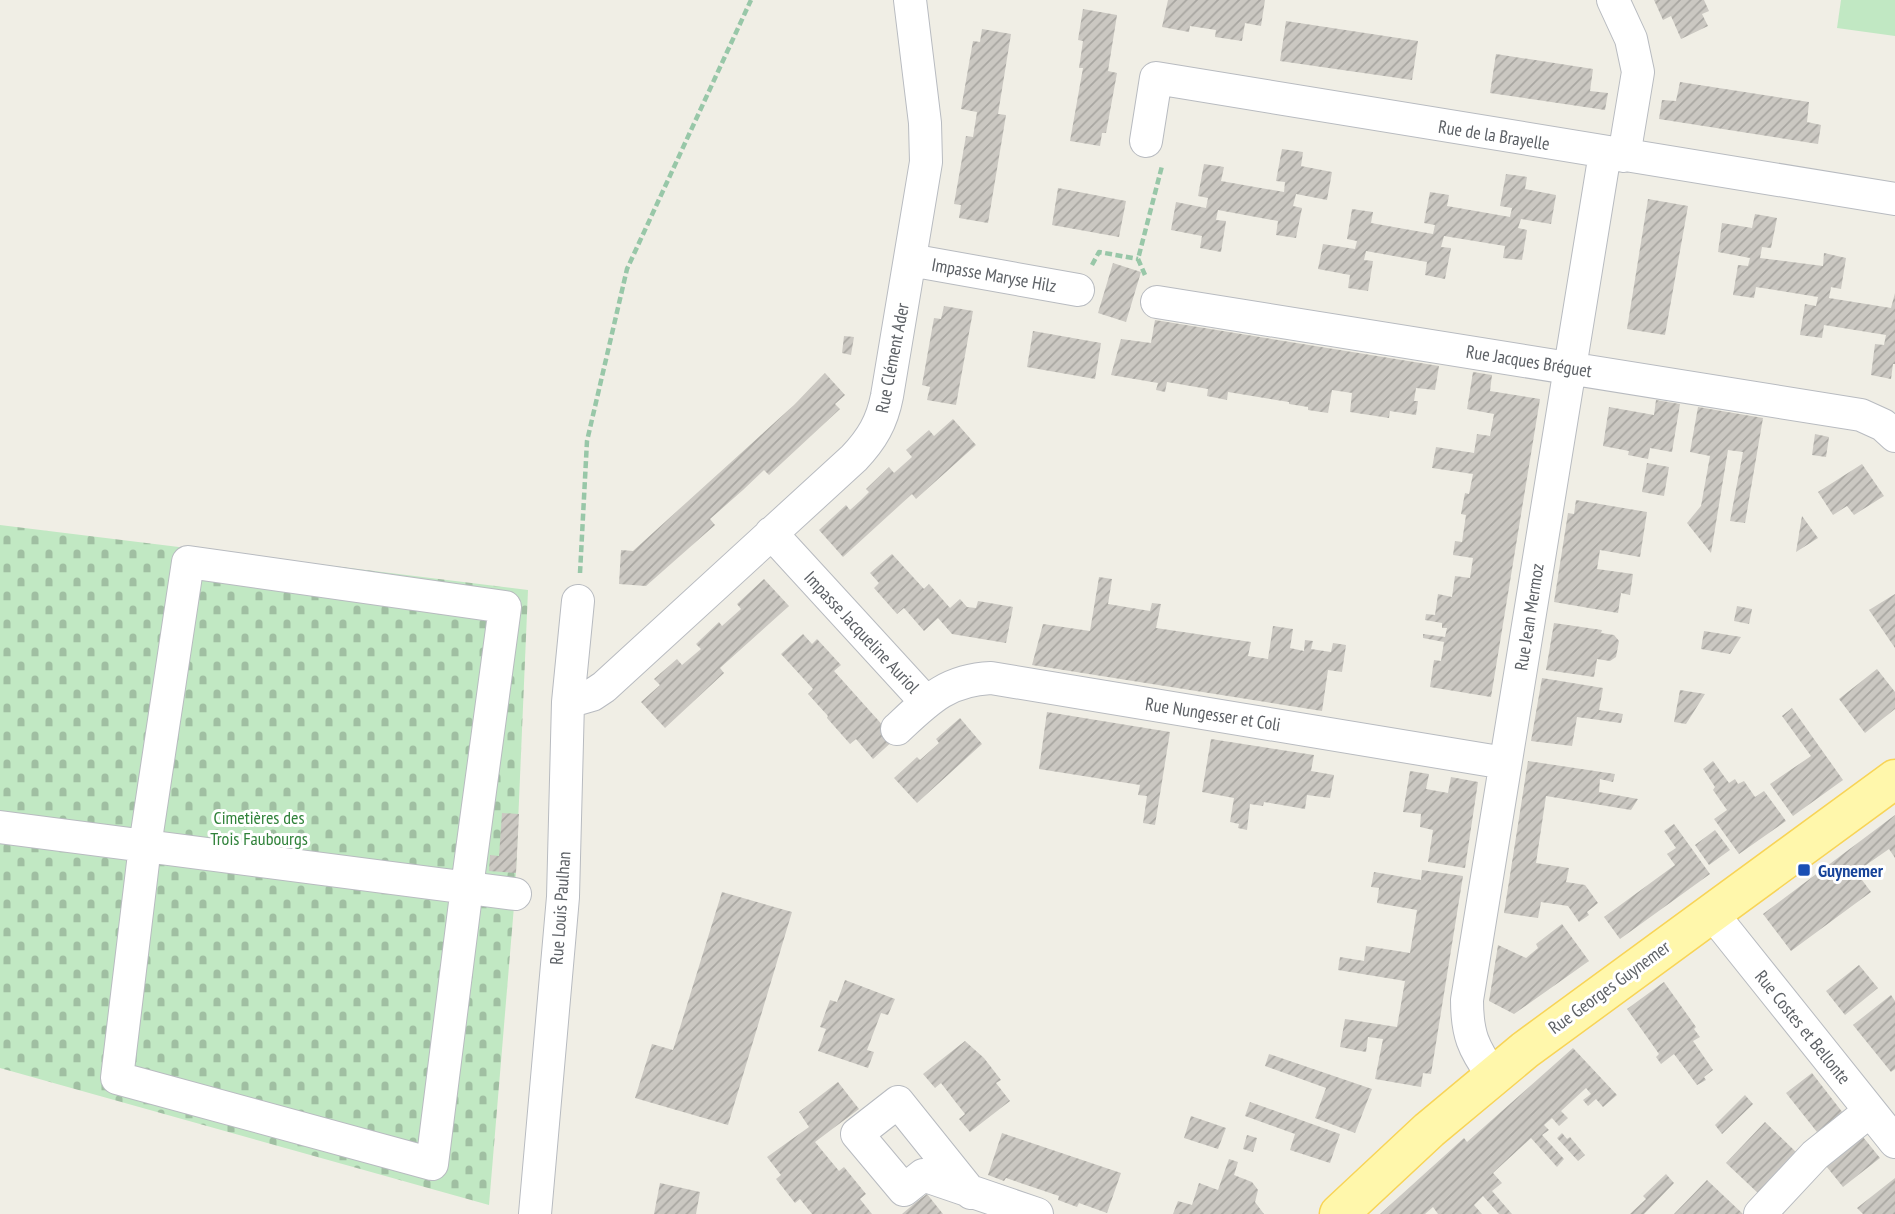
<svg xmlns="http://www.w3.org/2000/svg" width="1895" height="1214" font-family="'PT Sans Narrow',sans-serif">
	<defs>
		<pattern id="cemetery-stones" width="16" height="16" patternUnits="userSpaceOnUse" patternTransform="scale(1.75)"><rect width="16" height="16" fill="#c1e8c3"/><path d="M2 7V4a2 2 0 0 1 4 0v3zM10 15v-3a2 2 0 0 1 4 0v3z" fill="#a0bfa2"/></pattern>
		<pattern id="building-hatch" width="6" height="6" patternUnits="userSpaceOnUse" patternTransform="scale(1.75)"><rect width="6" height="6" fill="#cbc8c2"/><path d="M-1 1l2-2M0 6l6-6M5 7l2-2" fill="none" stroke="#a8a6a1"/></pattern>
	</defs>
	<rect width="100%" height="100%" fill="#f0eee5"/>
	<path fill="#c1e8c3" d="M1841 0H1895V36L1837 28Z"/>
	<path fill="url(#cemetery-stones)" d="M0 525 528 590 515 894 489 1205 0 1068Z"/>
	<path fill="url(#building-hatch)" d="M1168 0H1265L1261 26 1245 23 1242 41 1215 37 1216 30 1190 26 1189 32 1162 27Z
		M1654 0H1704L1709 11 1702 14 1708 26 1681 39 1671 16 1663 20Z
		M1083 9 1117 15 1108 71 1117 73 1106 133H1102L1100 146 1070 141 1083 68H1079L1083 41 1078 40Z
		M1286 21 1418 41 1412 80 1280 61Z
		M982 29 1011 34 998 114 1006 115 988 223 959 218 961 205 954 204 966 136 973 137 977 112 961 109 973 41 980 42Z
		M1496 54 1593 69 1590 91 1608 93 1605 110 1490 93Z
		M1680 82 1809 102 1807 122 1821 125 1818 144 1659 119 1662 100 1676 101Z
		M1282 149 1303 152 1301 166 1332 172 1327 200 1296 194 1293 206 1302 208 1296 238 1276 235 1278 221 1218 210 1216 220 1226 221 1221 252 1200 248 1202 236 1171 230 1176 202 1206 208 1208 198 1198 196 1204 164 1224 167 1221 181 1284 192 1285 182 1276 181Z
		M1506 174 1527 177 1525 189 1556 195 1551 224 1521 219 1518 228 1527 230 1522 260 1503 258 1505 246 1444 236 1441 247 1451 248 1445 279 1425 275 1427 262 1366 251 1364 260 1373 261 1368 291 1348 288 1350 275 1318 269 1323 244 1355 249 1357 241 1347 239 1352 209 1373 212 1371 223 1433 234 1435 225 1424 223 1430 192 1449 195 1447 206 1510 217 1512 208 1500 206Z
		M1058 188 1126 201 1119 237 1052 225Z
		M1648 199 1688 206 1665 335 1627 329Z
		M1755 214 1777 218 1771 248 1762 247 1760 258 1823 266 1824 253 1846 258 1841 289 1831 287 1829 298 1891 308 1895 293V364H1893L1891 379 1871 375 1875 344 1884 345 1886 335 1824 325 1822 338 1800 335 1805 304 1816 306 1818 297 1756 287 1754 298 1733 295 1738 265 1748 266 1750 258 1718 252 1722 223 1752 228Z
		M1113 263 1141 272 1126 322 1098 313Z
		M944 306 973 311 956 405 927 400 930 387 922 385 934 318 941 319Z
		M1155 320 1439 366 1435 390 1416 388 1414 401H1418L1416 415 1390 411 1389 418 1350 412 1352 393 1332 390 1328 413 1308 410V407L1289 404V402L1228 392 1227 400 1207 396 1208 389 1167 382 1165 392 1156 390 1158 383 1111 375 1121 339 1151 343Z
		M1033 331 1101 343 1095 379 1027 367Z
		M844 336 854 337 851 355 842 353Z
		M1473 372 1492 375 1490 391 1540 399 1491 697 1430 687 1434 660 1441 661 1444 642 1423 638V634L1445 637 1447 628H1442V623L1425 620 1426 614 1435 615 1438 594 1452 597 1455 576 1470 578 1473 558 1453 555 1455 541 1462 542 1466 515 1461 514 1465 493 1469 494 1473 474 1432 468 1436 447 1474 453 1477 434 1490 436 1494 414 1467 409Z
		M825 373 845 395 835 404 840 409 769 475 764 470 743 490 710 519 715 525 646 586 619 584 621 550 633 551 794 405Z
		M1656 400 1680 404 1672 452 1650 448 1648 459 1628 455 1629 451 1603 446 1609 407 1654 415Z
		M1698 407 1763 418 1745 523 1730 521 1743 452 1728 450 1711 553 1687 523 1701 506 1710 456 1690 452Z
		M953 419 976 445 916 499 912 494 843 557 819 530 846 505 850 510 860 501 869 492 866 489 889 467 894 473 912 457 906 450 929 430 934 436Z
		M1815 434 1829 437 1826 457 1812 455Z
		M1647 463 1669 467 1664 496 1642 492Z
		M1862 464 1884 496 1854 515 1847 506 1833 515 1818 492Z
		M1576 500 1647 512 1640 557 1600 550 1597 569 1633 574 1630 595 1621 593 1618 613 1554 602 1568 513 1574 514Z
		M1802 516 1818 538 1796 552Z
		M892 554 924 589 929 584 950 608 960 599 967 607 976 608 978 601 1013 607 1006 643 952 634 938 618 924 631 904 608 897 614 874 588 879 583 870 573Z
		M1099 577 1112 579 1108 604 1150 611 1152 603 1161 604 1156 628 1251 642 1248 656 1268 659 1273 626 1293 629 1290 648 1304 651 1305 640 1313 641 1311 649 1331 652 1333 643 1346 645 1342 672 1328 670 1322 711 1032 665 1043 624 1090 631Z
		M764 579 789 606 720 668 724 673 665 728 641 702 660 685 654 679 677 659 682 665 701 649 696 644 719 622 722 626 741 609 737 604Z
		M1895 594V648L1869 610Z
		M1737 606 1752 609 1749 624 1734 621Z
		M1554 623 1602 630 1601 633 1614 635 1619 641 1616 657 1610 661 1597 659 1594 677 1546 670Z
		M1704 631 1741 637 1730 654 1701 649Z
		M803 634 812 644 817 639 841 665 834 671 895 739 873 759 856 739 850 744 827 718 828 716 808 694 813 689 781 654Z
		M1877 669 1895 692V709L1865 733 1839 699Z
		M1542 678 1603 688 1599 710 1623 714 1621 723 1577 717 1572 746 1531 741Z
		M1680 690 1705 694 1686 724 1674 722Z
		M1792 708 1843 780 1793 816 1770 784 1811 756 1782 716Z
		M1047 712 1170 732 1155 825 1143 823 1147 796 1138 795 1140 785 1039 769Z
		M960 718 982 744 917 803 894 778 917 757 920 760 939 743 936 739Z
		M1211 739 1314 755 1311 771 1334 775 1330 798 1307 795 1305 809 1264 802 1263 806 1250 804 1247 830 1238 828 1239 824 1230 822 1234 798 1202 792Z
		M1528 761 1615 774 1613 782 1600 779 1599 792 1638 799 1631 810 1546 796 1536 863 1569 868 1566 882 1585 885 1598 903 1587 912 1589 915 1579 922 1568 906 1541 902 1538 918 1504 913Z
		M1713 761 1729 783 1735 779 1738 784 1744 781 1755 797 1764 791 1786 821 1739 854 1714 819 1727 810 1713 790 1715 787 1703 769Z
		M1410 771 1429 774 1426 789 1448 793 1451 777 1478 782 1465 868 1428 862 1433 830 1420 827 1421 814 1403 812Z
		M502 813 519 814 516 873 489 871 490 855 499 856Z
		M1895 815V858L1889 849 1856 872 1871 892 1791 951 1763 914Z
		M1674 824 1710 874 1620 939 1604 917 1675 865 1667 854 1676 848 1664 831Z
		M1715 830 1730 850 1709 865 1695 845Z
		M1422 870 1463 876 1431 1074 1423 1073 1421 1087 1375 1079 1383 1039 1368 1037 1366 1052 1340 1047 1345 1019 1397 1027 1405 981 1338 970 1340 957 1364 961 1366 946 1410 953 1417 910 1377 903 1379 888 1371 887 1374 872 1421 880Z
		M722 892 792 912 728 1125 635 1098 652 1044 673 1050Z
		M1562 924 1589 961 1514 1014 1489 1001 1498 945 1526 958 1538 948 1536 944Z
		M1859 965 1878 988 1845 1015 1826 991Z
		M845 980 895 999 888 1015 881 1013 867 1050 874 1052 868 1068 818 1051 826 1029 820 1027 830 1000 837 1002Z
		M1664 982 1696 1027 1694 1029 1700 1037 1693 1041 1713 1070 1704 1077 1706 1080 1697 1085 1674 1054 1661 1064 1656 1057 1659 1054 1627 1009Z
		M1891 995 1895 1001V1069L1891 1072 1853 1025Z
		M965 1041 984 1058 1001 1080 996 1083 1010 1101 970 1132 959 1119 965 1114 954 1100 941 1083 935 1088 923 1074Z
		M1573 1048 1617 1095 1603 1107 1596 1099 1588 1106 1583 1100 1591 1094 1586 1088 1561 1111 1568 1118 1559 1126 1552 1118 1544 1125 1549 1130 1542 1135 1564 1159 1557 1167 1531 1138 1493 1173 1502 1183 1492 1191 1512 1214H1499L1483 1196 1474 1205 1482 1214H1438L1433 1207 1425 1214H1380L1464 1138 1467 1142Z
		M1269 1054 1372 1089 1355 1133 1315 1118 1326 1088 1265 1066Z
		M1812 1073 1843 1113 1817 1132 1786 1093Z
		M838 1082 859 1109 815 1142 839 1171 844 1167 866 1194 860 1199 872 1214H812L800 1199 795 1203 776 1179 781 1175 767 1157 809 1127 799 1112Z
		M1745 1095 1753 1104 1722 1134 1715 1125Z
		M1250 1102 1340 1134 1330 1163 1290 1150 1295 1134 1245 1116Z
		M1191 1116 1226 1128 1218 1149 1184 1138Z
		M1765 1122 1798 1154 1760 1195 1726 1163Z
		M1859 1132 1880 1158 1843 1187 1822 1161Z
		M1002 1133 1121 1173 1107 1213 1079 1203 1077 1207 1058 1200 1059 1196 1006 1178 1004 1181 988 1175Z
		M1562 1133 1567 1139 1570 1137 1585 1155 1578 1161 1557 1138Z
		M1247 1135 1257 1138 1253 1152 1243 1149Z
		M1229 1159 1238 1162 1234 1175 1252 1182 1258 1190 1255 1202 1264 1214H1173L1178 1201 1192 1205 1199 1183 1218 1190Z
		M1666 1174 1674 1183 1644 1214H1630L1646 1199 1643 1196Z
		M1895 1178V1214H1863L1857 1208Z
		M1707 1180 1743 1214H1674Z
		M660 1183 700 1192 696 1214H654Z
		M927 1194 943 1214H902L915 1203Z"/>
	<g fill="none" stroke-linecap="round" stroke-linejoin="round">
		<g stroke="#b8bbc0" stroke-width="34">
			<path id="minor" d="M1613 0 1631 39 1638 72 1624 156
				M1146 141 1156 78 1895 199
				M910 260 1078 290
				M1157 302 1861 415 1883 425 1895 436
				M771 533 926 702
				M188 562 505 607 467 887 432 1164 117 1078 145 846Z
				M568 702 592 695 604 687 854 458C872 439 882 422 887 396L926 162 925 123 910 0
				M897 729C928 700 947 680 991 678L1505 763
				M0 827 515 894
				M1711 912 1895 1142
				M1493 1076C1473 1048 1467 1034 1467 1000L1605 153
				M971 1193 898 1102 857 1134 904 1190 923 1175 1037 1214
				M535 1214 563 897 568 702 578 601
				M1760 1214 1815 1155 1870 1111"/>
		</g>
		<g stroke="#f8d457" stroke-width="41">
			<path id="major" d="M1339 1214 1429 1130 1525 1050 1895 779"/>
		</g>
		<path stroke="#98c7a8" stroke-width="4.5" stroke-dasharray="7 3.5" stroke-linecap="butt" d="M1092 265 1099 252 1138 259
			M1145 275 1138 259 1162 166
			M580 573 587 441 627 269 751 0"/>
		<use href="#minor" stroke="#fff" stroke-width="32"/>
		<use href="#major" stroke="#fff7ab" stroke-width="38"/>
	</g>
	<rect fill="#1a4fb4" stroke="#fff" stroke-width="2.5" x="1797" y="863" width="14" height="14" rx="3.5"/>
	<g text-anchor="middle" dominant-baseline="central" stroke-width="6" stroke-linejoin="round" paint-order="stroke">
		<g font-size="18" fill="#5d6166" stroke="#fff">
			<text transform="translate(1494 135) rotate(9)">Rue de la Brayelle</text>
			<text transform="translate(994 275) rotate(10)">Impasse Maryse Hilz</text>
			<text transform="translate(892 358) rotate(-79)">Rue Clément Ader</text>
			<text transform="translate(1529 361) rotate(9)">Rue Jacques Bréguet</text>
			<text transform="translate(1529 617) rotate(-81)">Rue Jean Mermoz</text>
			<text transform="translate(862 632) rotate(47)">Impasse Jacqueline Auriol</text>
			<text transform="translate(1213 714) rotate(9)">Rue Nungesser et Coli</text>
			<text transform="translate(560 908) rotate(-86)">Rue Louis Paulhan</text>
			<text transform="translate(1609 987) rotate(-36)">Rue Georges Guynemer</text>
			<text transform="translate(1803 1027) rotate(51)">Rue Costes et Bellonte</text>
		</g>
		<g font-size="18" fill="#30823a" stroke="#fff">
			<text x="259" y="817">Cimetières des<tspan x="259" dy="21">Trois Faubourgs</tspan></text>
		</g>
		<g font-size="18" font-weight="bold" fill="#164399" stroke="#fff" text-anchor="start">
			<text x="1818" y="870">Guynemer</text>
		</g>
	</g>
</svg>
